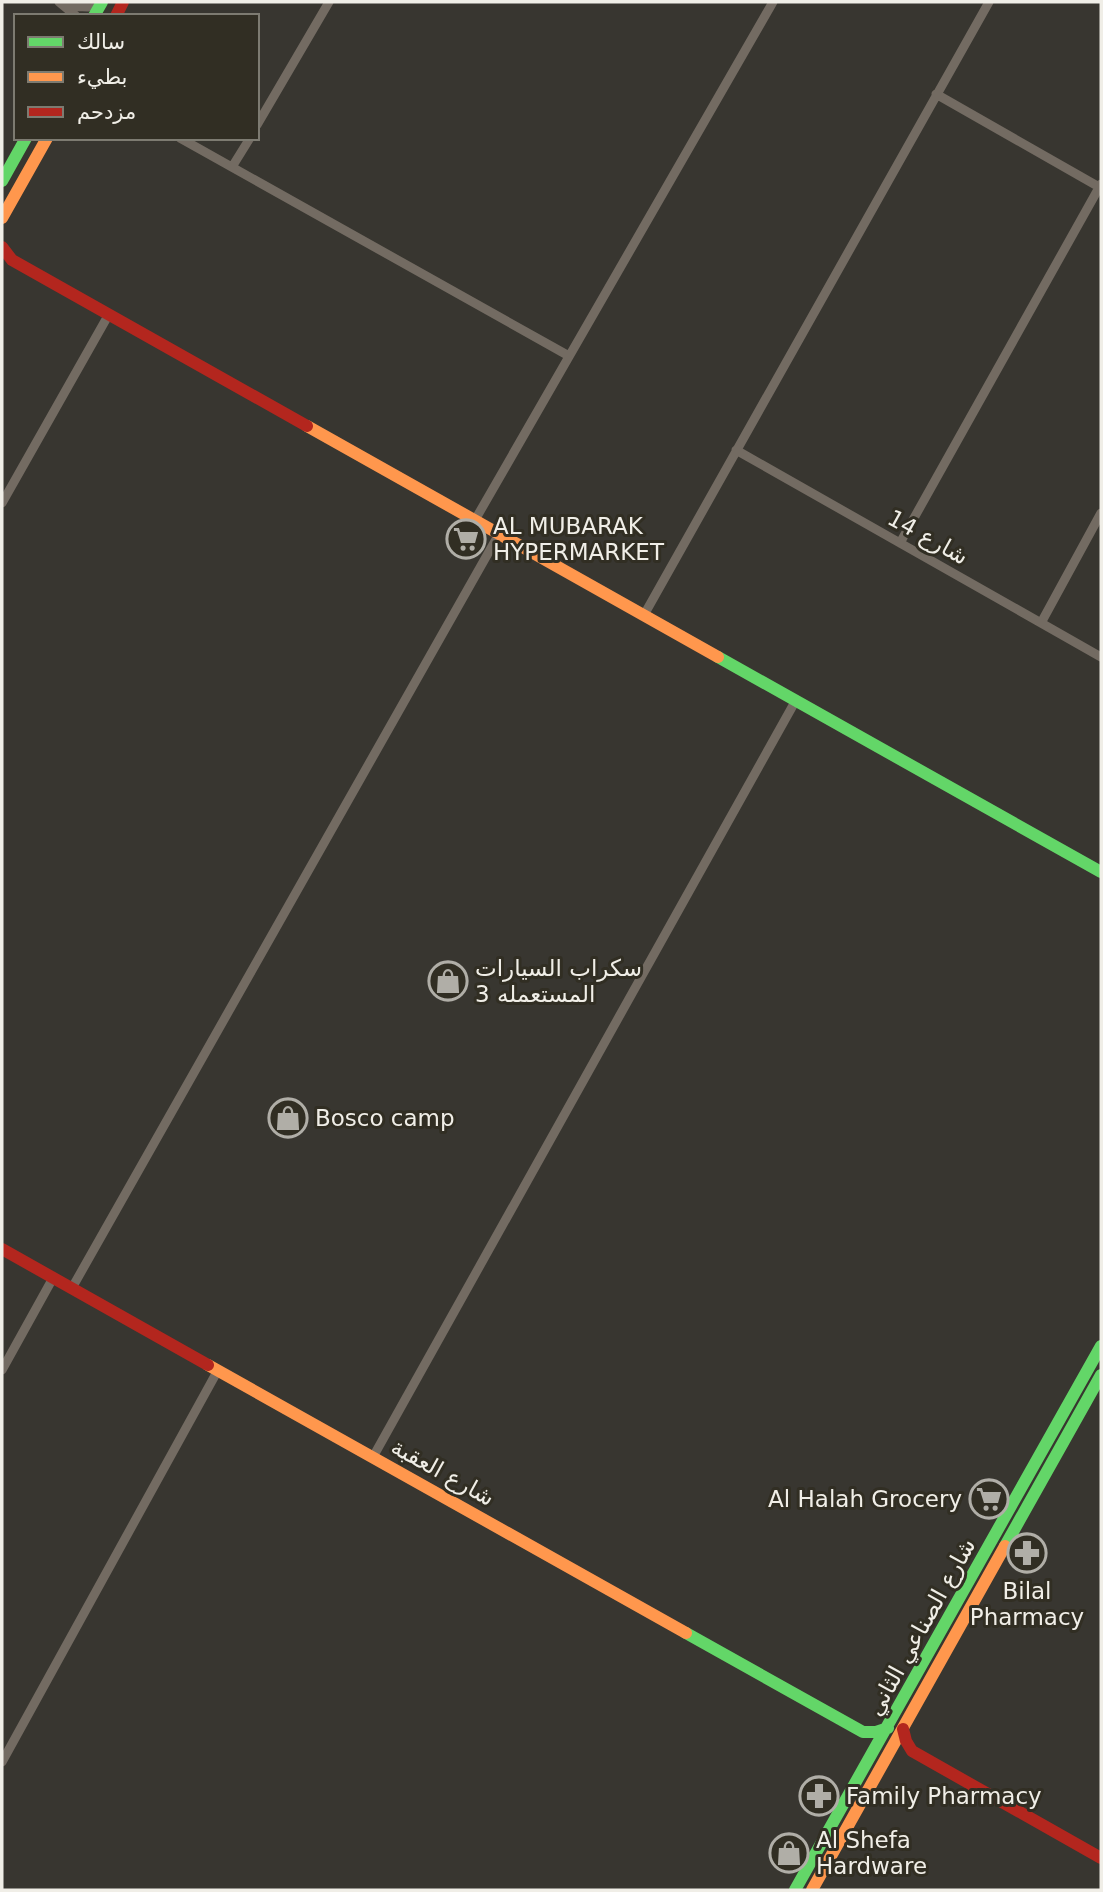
<svg xmlns="http://www.w3.org/2000/svg" width="1103" height="1892" font-family="'DejaVu Sans',Cairo,sans-serif">
	<rect width="100%" height="100%" fill="#383630"/>
	<g fill="none" stroke-linecap="round" stroke-linejoin="round">
		<path stroke="#736b62" stroke-width="9" d="M59 2 76 16
			M66 6 88 7 102 2
			M936 94 1101 188
			M257 125 329 2
			M180 138 569 356
			M232 167 250 138
			M736 450 1101 657
			M2 503 109 314
			M475 520 773 2
			M900 543 1101 184
			M644 615 989 2
			M1041 623 1101 513
			M72 1288 499 534
			M2 1370 53 1278
			M373 1457 796 700
			M2 1762 218 1370"/>
		<path stroke="#63d668" stroke-width="12" d="M94 16 102 2
			M2 181 26 138
			M718 657 1101 872
			M1005 1546 1101 1375
			M686 1633 863 1732H876L888 1728
			M795 1890 1101 1346"/>
		<path stroke="#ff974d" stroke-width="12" d="M2 218 47 138
			M307 426 718 657
			M208 1365 686 1633
			M812 1890 1005 1546"/>
		<path stroke="#b3261e" stroke-width="12" d="M116 16 123 2
			M2 247 12 260 307 426
			M2 1249 208 1365
			M903 1729 906 1741 912 1751 1101 1858"/>
	</g>
	<defs>
		<g id="supermarket-ring" transform="scale(2.0125)"><circle r="9.5" fill="#312e23" stroke="#b0aea7" stroke-width="1.5"/><path d="M-6-5.5h2.5l.6 2H6L4.5 2H-2.5L-4.4-4H-6ZM-1.5 3.2a1.3 1.3 0 1 0 .1 0ZM3 3.2a1.3 1.3 0 1 0 .1 0Z" fill="#b0aea7"/></g>
		<g id="shop-ring" transform="scale(2.0125)"><circle r="9.5" fill="#312e23" stroke="#b0aea7" stroke-width="1.5"/><path d="M-5-2.5h2.3a2.7 3.5 0 0 1 5.4 0H5L5.5 6h-11ZM-1.5-2.5h3a1.5 2.3 0 0 0-3 0Z" fill="#b0aea7"/></g>
		<g id="pharmacy-ring" transform="scale(2.0125)"><circle r="9.5" fill="#312e23" stroke="#b0aea7" stroke-width="1.5"/><path d="M-2-6h4v4h4v4h-4v4h-4v-4h-4v-4h4Z" fill="#b0aea7"/></g>
	</defs>
	<g fill-rule="evenodd">
		<use href="#supermarket-ring" x="466" y="539"/>
		<use href="#shop-ring" x="448" y="981"/>
		<use href="#shop-ring" x="288" y="1118"/>
		<use href="#supermarket-ring" x="989" y="1499"/>
		<use href="#pharmacy-ring" x="1027" y="1553"/>
		<use href="#pharmacy-ring" x="819" y="1796"/>
		<use href="#shop-ring" x="789" y="1853"/>
	</g>
	<g text-anchor="middle" dominant-baseline="central" stroke-width="6" stroke-linejoin="round" paint-order="stroke">
		<g font-size="23" fill="#f0eee7" stroke="#312e23" text-anchor="start">
			<text x="493" y="526">AL MUBARAK<tspan x="493" dy="26">HYPERMARKET</tspan></text>
			<text x="475" y="968">سكراب السيارات<tspan x="475" dy="26">المستعمله 3</tspan></text>
			<text x="315" y="1118">Bosco camp</text>
			<text x="962" y="1499" text-anchor="end">Al Halah Grocery</text>
			<text x="1027" y="1591" text-anchor="middle">Bilal<tspan x="1027" dy="26">Pharmacy</tspan></text>
			<text x="846" y="1796">Family Pharmacy</text>
			<text x="816" y="1840">Al Shefa<tspan x="816" dy="26">Hardware</tspan></text>
		</g>
		<g font-size="23" fill="#f0eee7" stroke="#312e23">
			<text transform="translate(928 537) rotate(29)">شارع 14</text>
			<text transform="translate(443 1472) rotate(29)">شارع العقبة</text>
			<text transform="translate(921 1627) rotate(-61)">شارع الصناعي الثاني</text>
		</g>
	</g>
	<rect width="1103" height="1892" fill="none" stroke="#f0eee7" stroke-width="7"/>
	<rect x="14" y="14" width="245" height="126" fill="#312e23" stroke="#7d7b71" stroke-width="2"/>
	<rect x="28" y="37" width="35" height="10" fill="#63d668" stroke="#7d7b71" stroke-width="2"/>
	<text x="77" y="49" font-size="21" fill="#f0eee7">سالك</text>
	<rect x="28" y="72" width="35" height="10" fill="#ff974d" stroke="#7d7b71" stroke-width="2"/>
	<text x="77" y="84" font-size="21" fill="#f0eee7">بطيء</text>
	<rect x="28" y="107" width="35" height="10" fill="#b3261e" stroke="#7d7b71" stroke-width="2"/>
	<text x="77" y="119" font-size="21" fill="#f0eee7">مزدحم</text>
</svg>
